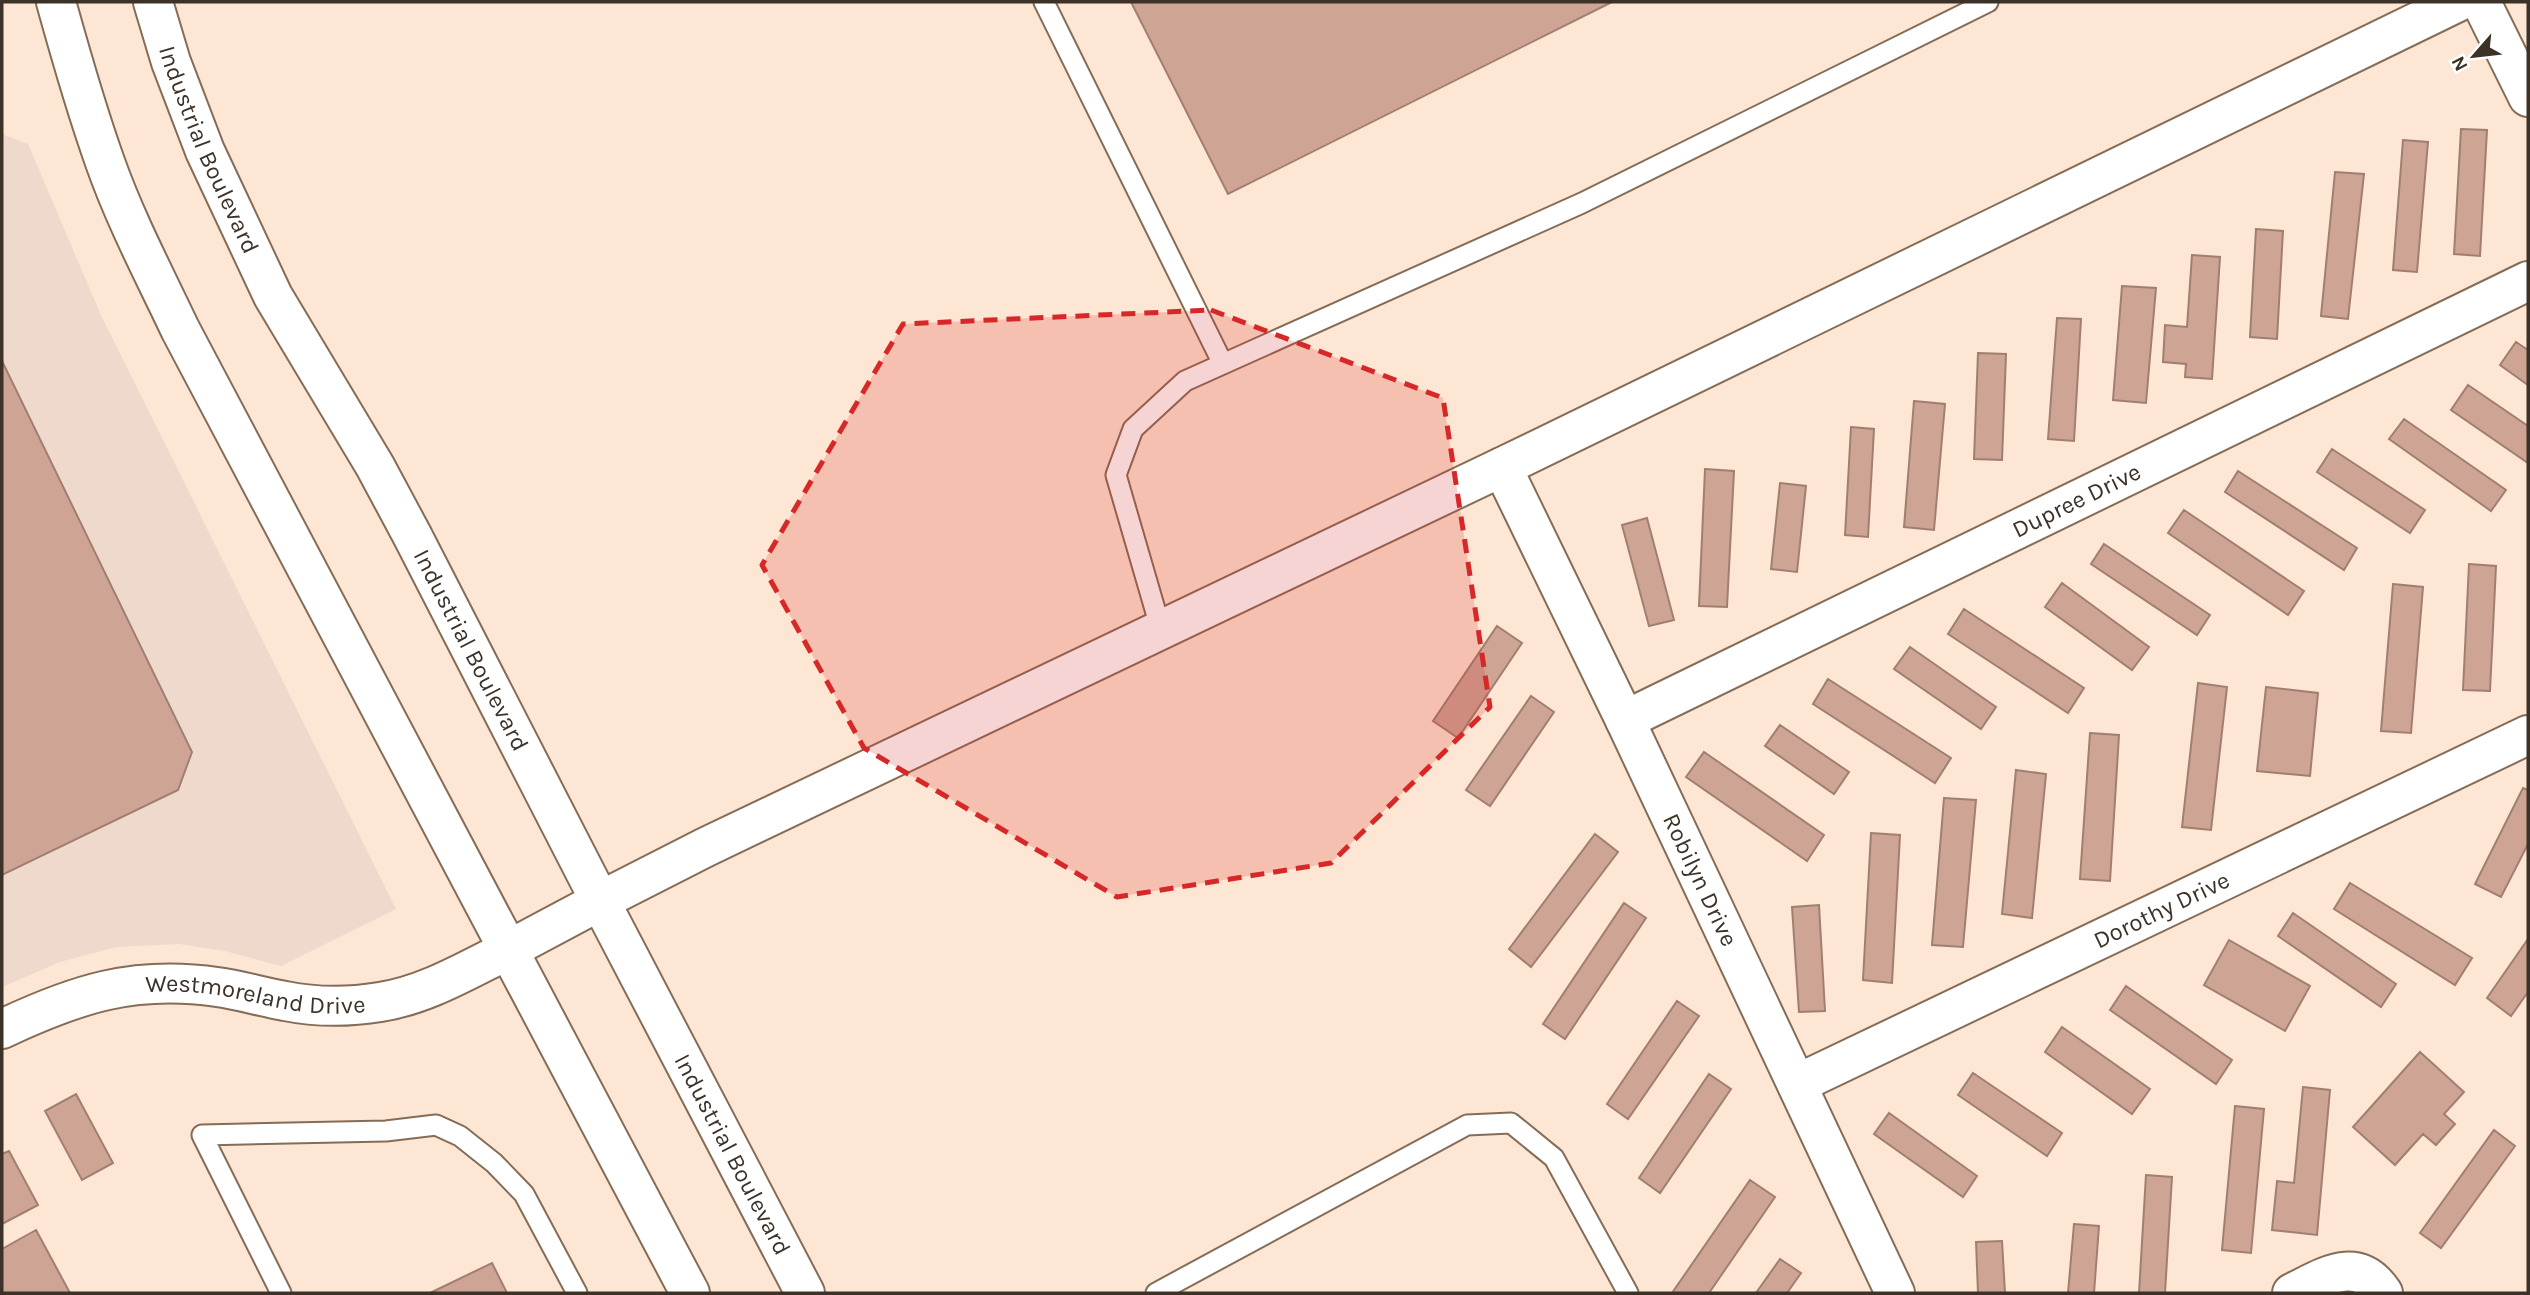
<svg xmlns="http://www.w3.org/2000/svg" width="2530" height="1295" font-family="Karla,sans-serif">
	<rect width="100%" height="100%" fill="#fde6d3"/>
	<path fill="#efd9cd" d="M2 134 28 144 100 313 396 909 281 966 225 951 179 944 116 947 60 962 2 987Z"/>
	<path fill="#cea594" stroke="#a07f72" stroke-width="2" d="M1131 2H1612L1228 194Z
		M2461 129 2487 130 2480 256 2454 254Z
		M2403 140 2428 142 2417 272 2393 270Z
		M2335 172 2364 174 2348 319 2321 316Z
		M2256 229 2283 231 2277 339 2250 337Z
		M2192 255 2220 257 2212 379 2185 377 2186 364 2163 362 2165 325 2187 327Z
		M2122 286 2156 288 2146 403 2113 400Z
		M2057 318 2081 319 2074 441 2048 439Z
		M2516 342 2528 350V385L2500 365Z
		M1978 353 2006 354 2002 460 1974 459Z
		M2 361 192 752 178 790 2 875Z
		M2468 385 2528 426V463L2451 410Z
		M1914 401 1945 404 1934 530 1904 527Z
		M2404 419 2506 490 2491 511 2389 439Z
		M1851 427 1874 429 1868 537 1845 535Z
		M2332 449 2425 510 2410 533 2317 472Z
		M1705 469 1734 471 1727 607 1699 606Z
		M2238 471 2357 548 2344 570 2225 492Z
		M1780 483 1806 486 1797 572 1771 569Z
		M2184 510 2304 591 2288 615 2168 533Z
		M1647 518 1674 620 1649 626 1622 525Z
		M2104 544 2210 615 2197 635 2091 564Z
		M2469 564 2496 566 2490 691 2463 690Z
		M2062 583 2149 647 2132 670 2045 607Z
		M2393 584 2423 587 2411 733 2381 731Z
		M1964 609 2084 688 2068 713 1948 634Z
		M1497 626 1522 643 1458 738 1433 721Z
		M1910 647 1996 707 1981 729 1894 669Z
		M1828 679 1951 758 1935 783 1813 704Z
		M2198 683 2227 687 2211 830 2182 827Z
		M2266 687 2318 693 2310 776 2257 771Z
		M1531 696 1554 712 1490 806 1466 790Z
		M1780 725 1849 772 1834 794 1765 746Z
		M2090 733 2119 735 2110 881 2080 879Z
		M1704 752 1824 835 1807 861 1686 777Z
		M2016 770 2046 774 2032 918 2002 914Z
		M2523 788 2528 790V844L2501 897 2475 884Z
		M1944 798 1976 800 1963 947 1932 945Z
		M1871 833 1900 835 1892 983 1863 980Z
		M1595 834 1618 852 1531 967 1509 949Z
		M2350 883 2472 958 2455 985 2334 909Z
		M1624 903 1646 918 1565 1039 1543 1024Z
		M1819 905 1825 1011 1799 1012 1792 907Z
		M2293 913 2396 984 2381 1007 2278 936Z
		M2528 939V992L2511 1016 2487 998Z
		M2229 940 2310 986 2285 1031 2204 985Z
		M2126 986 2232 1060 2216 1084 2110 1010Z
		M1677 1001 1699 1016 1628 1119 1607 1104Z
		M2062 1027 2150 1089 2132 1114 2045 1052Z
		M2420 1052 2464 1092 2444 1114 2455 1124 2436 1145 2423 1134 2395 1165 2353 1127Z
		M1973 1073 2062 1133 2047 1156 1958 1095Z
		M1709 1074 1731 1089 1660 1193 1639 1178Z
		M2303 1087 2330 1090 2317 1235 2272 1230 2277 1181 2294 1183Z
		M76 1094 113 1163 82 1180 45 1111Z
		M2235 1106 2264 1109 2251 1253 2222 1250Z
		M1889 1113 1977 1176 1963 1197 1874 1134Z
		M2494 1130 2515 1146 2441 1248 2420 1233Z
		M9 1151 38 1205 2 1224V1154Z
		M2146 1175 2172 1177 2165 1293H2139Z
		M1750 1180 1775 1197 1709 1293H1672Z
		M2074 1224 2099 1226 2094 1293H2068Z
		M36 1230 70 1293H2V1249Z
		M2002 1241 2005 1293H1978L1976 1242Z
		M1780 1259 1801 1273 1787 1293H1756Z
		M492 1263 507 1293H430Z"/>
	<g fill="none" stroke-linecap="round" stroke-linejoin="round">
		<g stroke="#856c57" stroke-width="23">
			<path id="service" d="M1044 2 1223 364
				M1161 630 1116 475 1133 429 1185 381 1582 203 1988 2
				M281 1293 202 1135 386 1131 436 1125 460 1136 494 1163 524 1194 577 1293
				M1156 1293 1467 1125 1511 1123 1554 1158 1628 1293"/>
		</g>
		<g stroke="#856c57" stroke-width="42">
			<g id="minor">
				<path d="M2481 2 2528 97"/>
				<path id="s1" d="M1502 467 1625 720 1895 1293"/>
				<path id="s2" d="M1625 720 2528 281"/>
				<path d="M600 901 706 847 1502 467 2458 2"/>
				<path id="s3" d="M2 1029C76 994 134 975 217 987 240 990 262 997 285 1001 315 1007 350 1007 380 1002 426 995 467 970 508 950"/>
				<path id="s4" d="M1797 1084 2528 735"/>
				<path d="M2292 1293C2325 1277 2357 1254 2383 1293"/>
			</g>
		</g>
		<g stroke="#856c57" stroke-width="42">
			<g id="secondary">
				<path d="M56 2C71 56 86 109 105 162 125 219 154 274 180 329L690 1293"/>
				<path id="s5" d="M153 2 171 62 205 151 273 296 375 466 412 535 600 901 805 1293"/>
				<path d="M508 950 600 901"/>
			</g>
		</g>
		<use href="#service" stroke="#fff" stroke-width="19"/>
		<use href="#minor" stroke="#fff" stroke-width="38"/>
		<use href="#secondary" stroke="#fff" stroke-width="38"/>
	</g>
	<path fill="#d62828" fill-opacity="0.2" stroke="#d62828" stroke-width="5" stroke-dasharray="14 9" stroke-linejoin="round" d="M1211 310 1443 398 1490 707 1331 863 1117 897 864 748 762 565 903 324Z"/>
	<g text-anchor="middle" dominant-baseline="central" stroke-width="5" stroke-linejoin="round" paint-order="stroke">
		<g font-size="24" fill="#3d3228" stroke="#fff">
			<text stroke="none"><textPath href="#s5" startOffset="158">Industrial Boulevard</textPath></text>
			<text stroke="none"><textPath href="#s2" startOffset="502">Dupree Drive</textPath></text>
			<text stroke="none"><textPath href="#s5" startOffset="724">Industrial Boulevard</textPath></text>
			<text stroke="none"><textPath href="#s1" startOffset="458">Robilyn Drive</textPath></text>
			<text stroke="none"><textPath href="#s4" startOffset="404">Dorothy Drive</textPath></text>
			<text stroke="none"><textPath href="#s3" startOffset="262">Westmoreland Drive</textPath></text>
			<text stroke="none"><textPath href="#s5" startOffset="1292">Industrial Boulevard</textPath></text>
		</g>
	</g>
	<rect width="2530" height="1295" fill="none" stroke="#3d3228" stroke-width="7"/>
	<g transform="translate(2474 56) rotate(242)" stroke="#ffffff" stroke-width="5" paint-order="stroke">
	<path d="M0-5L12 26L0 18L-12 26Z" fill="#3d3228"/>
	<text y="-10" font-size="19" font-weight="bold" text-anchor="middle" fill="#3d3228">N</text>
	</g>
</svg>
